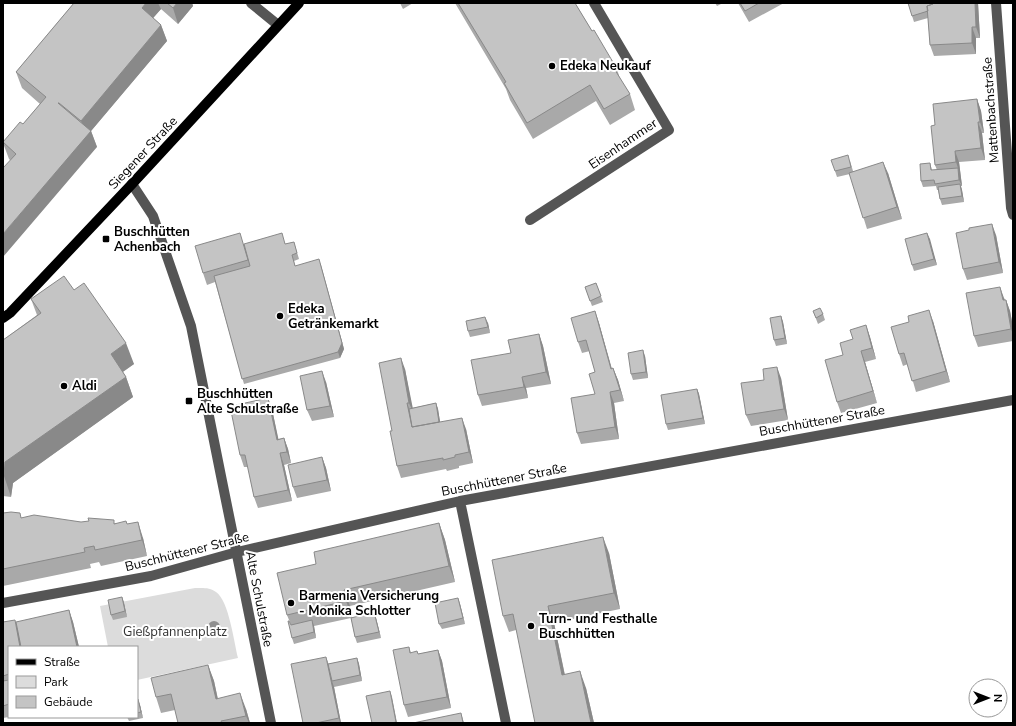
<svg xmlns="http://www.w3.org/2000/svg" width="1016" height="726" font-family="'Nunito Sans',sans-serif">
	<rect width="100%" height="100%" fill="#fff"/>
	<path fill="#dcdcdc" d="M195 588C202 588 210 587 216 592 229 601 234 642 238 658L137 680V647H108L100 606Z"/>
	<g fill="none" stroke-linecap="round" stroke-linejoin="round">
		<path stroke="#555" stroke-width="10" d="M251 3 278 25
			M996 3 1011 208 1013 215
			M132 184 153 216 191 326 221 476 271 723
			M530 220 669 130 594 3
			M460 501 506 723
			M3 603 151 576 237 552 460 501 1013 400"/>
		<path stroke="#000" stroke-width="10" d="M3 318 10 313 132 184 299 3"/>
	</g>
	<circle fill="#8f8f8f" cx="214" cy="627" r="6"/>
	<path fill="#a9a9a9" d="M74 3H192L193 6 178 24 161 9 153 18 161 25 167 41 91 131 97 147 10 160 9 159 3 143 23 124 40 104 22 88 16 72Z
		M400 3H413L403 9Z
		M455 3H575L592 31 617 69 620 79 630 94 635 110 610 125 596 101 533 139 510 100 506 89Z
		M715 3H723L717 6Z
		M738 3H784L749 22Z
		M908 3H978L980 38H976V54L934 56 930 45 928 18 914 22Z
		M977 99 981 111 984 133H982L985 160 959 162 962 186H961L962 190 964 202 942 205 940 199 938 190H937L936 186 923 187 921 181 930 163 932 170H937L935 165V125Z
		M850 161 853 171 888 173 902 219 867 229 850 174 837 177 835 171Z
		M927 233 937 265 914 271 912 265Z
		M996 235 1003 273 967 280 963 269Z
		M294 242 299 259 294 261 295 266 321 265 344 349 340 358 244 384 215 282 207 285 203 273 244 244H286Z
		M596 283 603 302 592 306 585 287Z
		M74 290 134 364 123 372 126 377 133 397 13 483 11 497 3 496V340L37 315 31 299Z
		M1004 298 1005 300H1006L1010 311 1013 327V341L978 347 974 336Z
		M595 311 599 323 612 369 613 368 618 380 624 401 614 403 619 439 581 444 577 433 595 394V372L590 351 582 353 578 342Z
		M813 311 823 314 825 320 818 324Z
		M781 316 783 322 787 344 776 346 774 340Z
		M933 321 950 382 916 392 908 364 903 366 899 354Z
		M488 323 490 333 470 337 468 331Z
		M866 325 870 337 876 359 865 362 877 403 841 413 837 402 853 339Z
		M539 334 543 346 551 384 526 388 528 398 482 406 478 395 511 353Z
		M645 356 648 378 633 380 631 374Z
		M405 369 412 408 436 403 438 409 440 422 466 429 473 463 459 466V468L447 471 446 469 401 478 397 466 392 431Z
		M781 378 788 420 751 426 746 415Z
		M326 382 334 417 312 421 307 410Z
		M697 389 699 394 705 424 668 430 666 424Z
		M272 409 278 439 284 438 288 449 291 463 284 465 292 501 258 508 254 497 248 467H244L240 455Z
		M322 457 326 468 331 491 297 498 293 487Z
		M3 513 22 518 81 522 127 524 143 538 147 556 101 566 99 562 90 564 91 568 3 586Z
		M439 523 445 540 455 582 350 606 352 617 376 618 381 638 357 643 355 637 351 618 314 626 316 638 294 644 292 638 291 625 287 615 316 564Z
		M609 553 620 609 554 623 565 675 586 688 594 723 516 630 509 632 503 616Z
		M122 597 124 603 127 617 113 620 111 615Z
		M458 598 460 604 465 624 442 629 439 624Z
		M69 610 73 622 79 647H9V717L3 718V622L17 626Z
		M409 647 411 653 418 654 438 650 442 661 451 708 408 717 404 705Z
		M357 658 359 664 362 681 334 687 341 723H303L329 664Z
		M208 665 214 681 218 699 246 709 250 723H178L175 710 161 713 156 697Z
		M137 699 140 705 143 718 129 721 127 717H137Z"/>
	<path fill="#898989" d="M146 3H158L161 9 147 25 142 8Z
		M177 3H192L193 6 178 24 173 8Z
		M975 3H978L980 38 976 27Z
		M161 25 167 41 91 131 97 147 3 257V234L86 136 81 121Z
		M972 27 976 38V54L972 43Z
		M977 99 981 111 984 133 980 122Z
		M978 122 982 133 985 160 981 148Z
		M955 151 959 162 962 186 959 180 958 168 956 162Z
		M883 162 888 173 902 219 897 207Z
		M960 184 962 190 964 202 962 196Z
		M992 224 996 235 1003 273 999 262Z
		M927 233 930 239 937 265 934 259Z
		M319 259 344 349 340 358 338 352Z
		M1000 287 1004 298 1007 311 1003 300Z
		M1006 300 1010 311 1013 327V334L1011 329Z
		M929 310 933 321 950 382 946 371Z
		M595 311 599 323 615 381 611 369Z
		M781 316 783 322 787 344 785 338Z
		M485 317 488 323 490 333 488 327Z
		M866 325 870 337 876 359 872 348Z
		M539 334 543 346 551 384 546 372Z
		M126 343 134 364 118 375 111 354Z
		M643 350 645 356 648 378 646 372Z
		M861 351 865 362 877 403 873 391Z
		M401 358 405 369 414 414 409 403Z
		M777 367 781 378 788 420 784 409Z
		M613 368 618 380 624 401 620 390Z
		M322 371 326 382 334 417 330 406Z
		M126 377 133 397 13 483 11 497 4 476 5 462Z
		M522 377 526 388 528 398 524 387Z
		M697 389 699 394 705 424 703 418Z
		M610 392 614 403 619 439 615 427Z
		M268 398 272 409 281 451 277 440Z
		M407 403 411 415 415 433 412 427Z
		M436 403 438 409 442 434 440 428Z
		M462 418 466 429 473 463 469 452Z
		M284 438 288 449 291 463 287 452Z
		M280 453 284 465 292 501 288 490Z
		M322 457 326 468 331 491 327 480Z
		M138 522 143 538 147 556 142 540Z
		M439 523 445 540 455 582 449 566Z
		M603 537 609 553 620 609 614 593Z
		M344 590 350 606 352 618 346 601Z
		M122 597 124 603 127 617 125 611Z
		M458 598 460 604 465 624 463 618Z
		M548 606 554 623 568 691 562 675Z
		M69 610 73 622 79 647H77Z
		M374 612 376 618 381 638 379 632Z
		M15 620 20 636 23 647H20Z
		M312 620 314 626 316 638 314 632Z
		M438 650 442 661 451 708 447 697Z
		M326 657 330 668 332 681 334 687 341 723H340L339 718Z
		M357 658 359 664 362 681 360 675Z
		M208 665 214 681 221 715 216 699Z
		M580 671 586 688 594 723H591Z
		M390 691 392 697 397 723 396 722Z
		M240 693 246 709 250 723H249L246 716Z
		M138 699 140 705 143 718 141 712Z
		M461 713 464 723H463Z"/>
	<path fill="#c4c4c4" stroke="#898989" d="M74 3H146L142 8 161 25 81 121 59 103H58L91 131 3 234V168L16 154 3 142 20 122 23 124 46 97 16 72Z
		M167 3H177L173 8Z
		M458 3H575L592 31 594 30 617 69 615 70 630 94 604 109 590 85 527 123 504 83 506 82Z
		M740 3H759L745 11Z
		M908 3H933V4L927 6 928 11 912 16Z
		M933 3H975L976 27H972V43L930 45 927 6 933 4Z
		M977 99 980 122H978L981 148 955 151 956 162 935 165 931 126 935 125 933 104Z
		M848 155 851 167 835 171 831 160Z
		M883 162 897 207 863 218 849 173Z
		M930 163 931 170 958 168 959 180 935 184 934 180 921 181 920 164Z
		M960 184 962 196 940 199 938 187Z
		M992 224 999 262 963 269 956 233 969 230V228Z
		M240 233 248 260 203 273 195 246Z
		M282 233 285 244 294 242 297 253 292 255 295 266 319 259 342 343 338 352 242 379 214 276 250 266 244 244Z
		M927 233 934 259 912 265 905 239Z
		M64 276 74 290 84 283 126 343 111 354 126 377 5 462 4 476H3V340L41 313 31 299Z
		M596 283 601 296 590 301 585 287Z
		M1000 287 1003 300H1006L1011 329 974 336 966 293Z
		M820 308 823 314 816 318 813 311Z
		M929 310 946 371 912 381 904 353 899 354 891 327 909 322 908 316Z
		M595 311 611 369 613 368 620 390 610 392 615 427 577 433 571 398 595 394 589 374 595 372 586 340 578 342 571 318Z
		M781 316 785 338 774 340 770 318Z
		M485 317 488 327 468 331 466 321Z
		M866 325 872 348 861 351 873 391 837 402 825 360 843 355 840 343 853 339 850 330Z
		M539 334 546 372 522 377 524 387 478 395 471 360 511 353 508 340Z
		M643 350 646 372 631 374 628 353Z
		M401 358 409 403H407L412 427 462 418 469 452 455 455V457L443 460V458L397 466 390 431H392L379 363Z
		M777 367 784 409 746 415 741 383 764 380 763 369Z
		M322 371 330 406 307 410 300 376Z
		M697 389 703 418 666 424 661 395Z
		M268 398 277 440 284 438 287 452 280 453 288 490 254 497 245 455H240L231 411 237 409 236 405Z
		M436 403 439 422 412 427 409 409Z
		M322 457 327 480 293 487 288 465Z
		M11 512 20 513 21 518 34 515 81 522 89 521 88 518 114 520V524L126 521 127 524 138 522 142 540 95 550 94 546 84 548 85 552 3 569V513Z
		M439 523 449 566 344 590 346 601 287 615 277 573 316 564 314 552Z
		M603 537 614 593 548 606 562 675 580 671 591 723H535L513 614 503 616 492 560Z
		M122 597 125 611 111 615 108 600Z
		M458 598 463 618 439 624 435 603Z
		M69 610 77 647H21L16 622Z
		M374 612 379 632 355 637 351 618Z
		M15 620 20 647H9V674L3 676V622Z
		M312 620 314 632 292 638 288 621H289L291 625Z
		M409 647 410 653 417 651 418 654 438 650 447 697 404 705 393 650Z
		M326 657 339 718 316 723H303L291 664Z
		M357 658 360 675 332 681 328 664Z
		M208 665 216 699 240 693 246 716 221 721 222 723H178L171 694 156 697 151 678Z
		M9 680V704L3 706V681Z
		M390 691 396 722 392 723H372L366 696Z
		M137 699H138L141 712 137 713Z
		M461 713 463 723H413Z"/>
	<g fill="#000" stroke="#fff" stroke-width="1.5">
		<circle cx="552" cy="66" r="4"/>
		<rect x="102" y="235" width="8" height="8" rx="2"/>
		<circle cx="280" cy="316" r="4"/>
		<circle cx="64" cy="386" r="4"/>
		<rect x="185" y="397" width="8" height="8" rx="2"/>
		<circle cx="291" cy="603" r="4"/>
		<circle cx="531" cy="626" r="4"/>
	</g>
	<g text-anchor="middle" dominant-baseline="central" stroke-width="4" stroke-linejoin="round" paint-order="stroke">
		<g font-size="13" font-weight="bold" fill="#000" stroke="#fff" text-anchor="start">
			<text x="560" y="66">Edeka Neukauf</text>
			<text x="114" y="232">Buschhütten<tspan x="114" dy="15">Achenbach</tspan></text>
			<text x="288" y="309">Edeka<tspan x="288" dy="15">Getränkemarkt</tspan></text>
			<text x="72" y="386">Aldi</text>
			<text x="197" y="394">Buschhütten<tspan x="197" dy="15">Alte Schulstraße</tspan></text>
			<text x="299" y="596">Barmenia Versicherung<tspan x="299" dy="15">- Monika Schlotter</tspan></text>
			<text x="539" y="619">Turn- und Festhalle<tspan x="539" dy="15">Buschhütten</tspan></text>
		</g>
		<g font-size="13" fill="#000" stroke="#fff">
			<text transform="translate(991 110) rotate(-94)">Mattenbachstraße</text>
			<text transform="translate(623 144) rotate(-34)">Eisenhammer</text>
			<text transform="translate(143 153) rotate(-47)">Siegener Straße</text>
			<text transform="translate(822 421) rotate(-10)">Buschhüttener Straße</text>
			<text transform="translate(504 480) rotate(-11)">Buschhüttener Straße</text>
			<text transform="translate(187 552) rotate(-14)">Buschhüttener Straße</text>
			<text transform="translate(259 599) rotate(79)">Alte Schulstraße</text>
		</g>
		<g font-size="13" fill="#333" stroke="#fff">
			<text x="175" y="632">Gießpfannenplatz</text>
		</g>
	</g>
	<rect width="1016" height="726" fill="none" stroke="#000000" stroke-width="8"/>
	<rect x="8" y="646" width="130" height="72" fill="#ffffff" stroke="#999999"/>
	<rect x="16" y="659" width="20" height="6" fill="#000000" stroke="#999999"/>
	<text x="44" y="666" font-size="12" fill="#000000">Straße</text>
	<rect x="16" y="676" width="20" height="12" fill="#dcdcdc" stroke="#999999"/>
	<text x="44" y="686" font-size="12" fill="#000000">Park</text>
	<rect x="16" y="696" width="20" height="12" fill="#c4c4c4" stroke="#999999"/>
	<text x="44" y="706" font-size="12" fill="#000000">Gebäude</text>
	<g transform="translate(988 698) rotate(90)"><circle r="19" fill="#ffffff" stroke="#999999"/>
	<path d="M0-3L7 15L0 10L-7 15Z" fill="#000000"/>
	<text y="-6" font-size="11" font-weight="bold" text-anchor="middle" fill="#000000">N</text>
	</g>
</svg>
